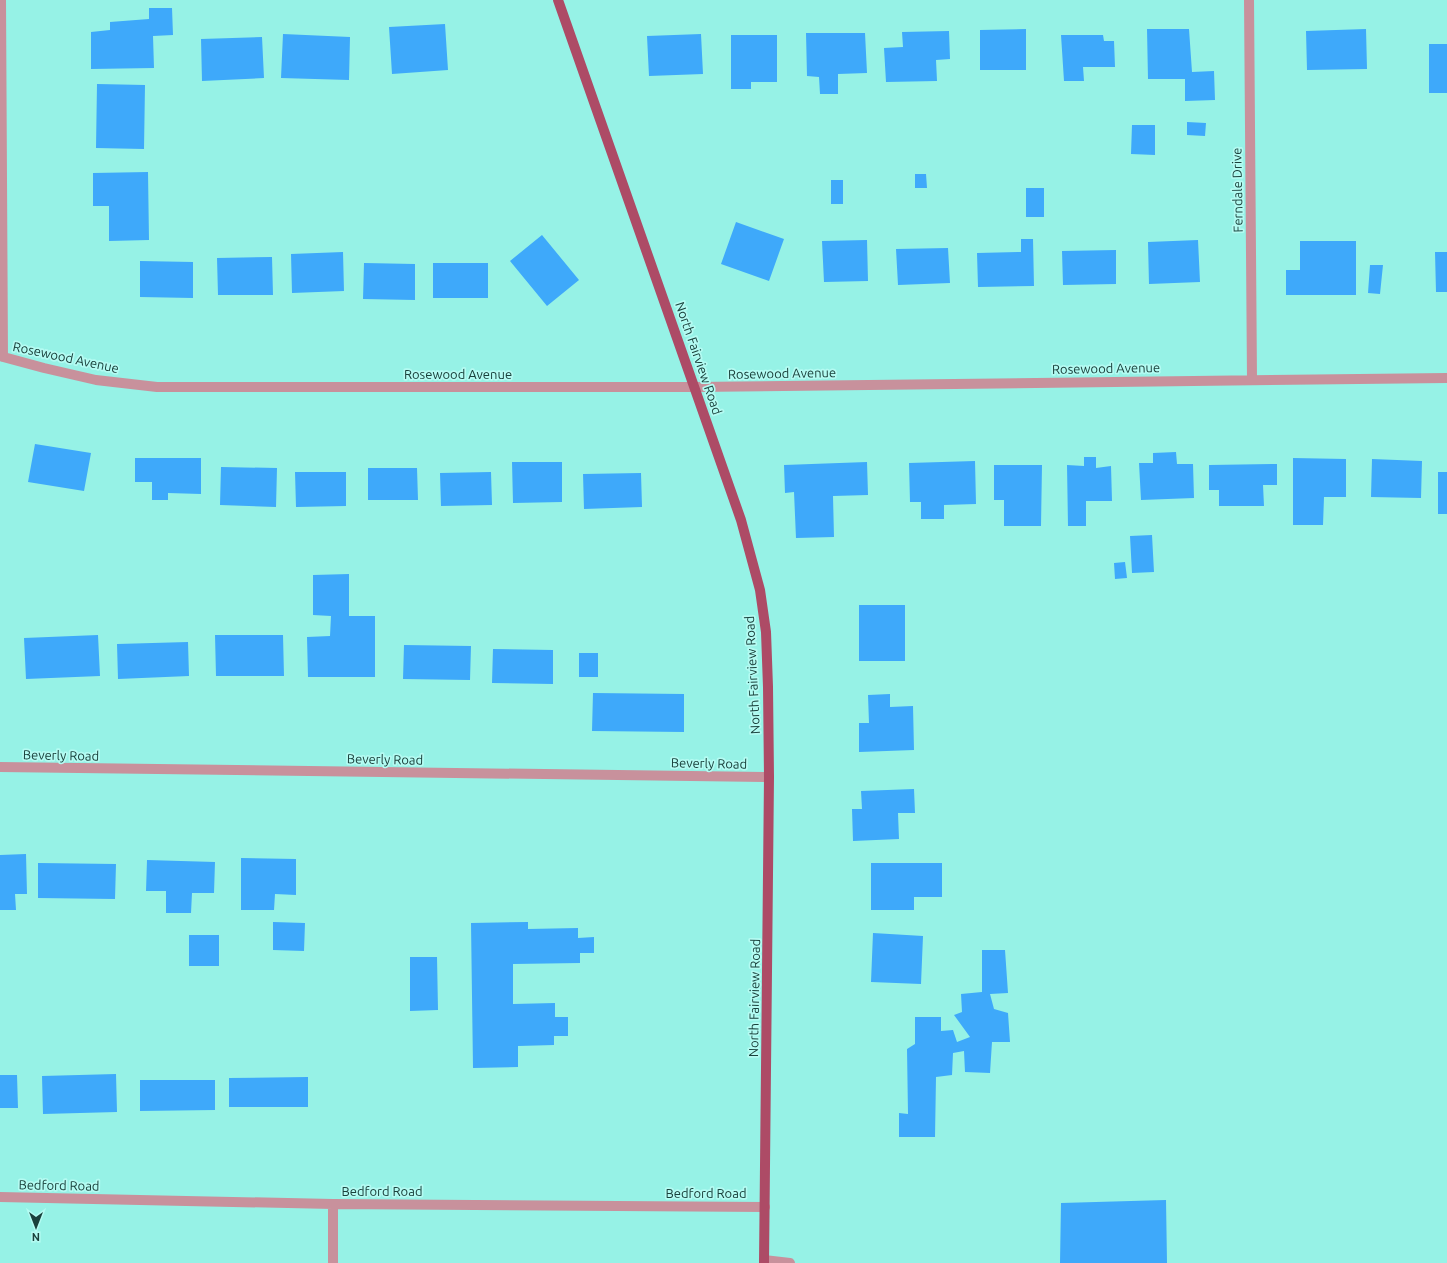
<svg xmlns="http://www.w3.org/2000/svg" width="1447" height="1263" font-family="Ubuntu,sans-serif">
	<rect width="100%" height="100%" fill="#96f2e6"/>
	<path fill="#3ea9fa" d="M149 8H172L173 35 153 36 154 68 91 69V32L110 30V22L149 19Z
		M445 24 448 70 392 74 389 27Z
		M1026 29V70H980V30Z
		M1147 29H1189L1192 72 1214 71 1215 100 1185 101V79H1148Z
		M1366 29 1367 69 1307 70 1306 31Z
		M949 31 950 59 936 60 937 81 886 82 884 48 903 47 902 32Z
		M806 33H865L867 73 838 74V94H820L819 77 807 76Z
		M283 34 350 37 349 80 281 78Z
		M701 34 703 74 649 76 647 36Z
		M731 35H777V82H751V89H731Z
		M1061 35H1103L1104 41H1114L1115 67H1083L1084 81H1064Z
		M262 37 264 78 202 81 201 39Z
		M1429 44H1447V93H1429Z
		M97 84 145 85 144 149 96 148Z
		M1187 122 1206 123 1205 136 1187 135Z
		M1132 125H1155V155L1131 154Z
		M148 172 149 240 109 241V206H93V173Z
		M915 174H926L927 188H915Z
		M831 180H843V204H831Z
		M1026 188H1044V217H1026Z
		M736 222 784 239 769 281 721 264Z
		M542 235 579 280 547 306 510 261Z
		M1021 239H1033L1034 286 978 287 977 253 1021 252Z
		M867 240 868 281 824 282 822 241Z
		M1198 240 1200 282 1149 284 1148 242Z
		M1300 241H1356V295H1286V270H1300Z
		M948 248 950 283 898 285 896 249Z
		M1116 250V284L1063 285 1062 251Z
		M343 252 344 291 292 293 291 254Z
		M1435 252H1447V292H1436Z
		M272 257 273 295H218L217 258Z
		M140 261 193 262V298L140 297Z
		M364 263 415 264V300L363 299Z
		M433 263H488V298H433Z
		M1370 265H1383L1380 294 1368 293Z
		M35 444 91 453 84 491 28 482Z
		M1176 452 1177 464H1193L1194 498 1141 500 1139 463H1153V453Z
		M1084 457H1096V468L1111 466 1112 501H1086V526H1068L1067 465 1084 466Z
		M135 458H201V494L168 493V500H152V482H135Z
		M1293 458 1346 459V497H1324L1323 525H1293Z
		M1372 459 1422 461 1421 498 1371 497Z
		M975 461 976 504 944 505V519H921V502H910L909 463Z
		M512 462H562V502L513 503Z
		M867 462 868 495 833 496 834 537 796 538 794 492 785 493 784 465Z
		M1277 464V485H1263L1264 506H1219V490H1209V465Z
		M994 465H1042L1041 526H1004V500H994Z
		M221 467 277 468 276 507 220 505Z
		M368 468H417L418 500H368Z
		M295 472H346V506L296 507Z
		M491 472 492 505 441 506 440 473Z
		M1438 472H1447V514H1438Z
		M641 473 642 507 584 509 583 474Z
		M1152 535 1154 572 1132 573 1130 536Z
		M1125 562 1127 578 1115 579 1114 563Z
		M349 574V616H375V677H308L307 637 330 636 331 616 313 615V575Z
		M859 605H905V661H859Z
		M98 635 100 676 26 679 24 638Z
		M215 635H283L284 676H216Z
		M188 642 189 676 118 679 117 644Z
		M404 645 471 646 470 680 403 679Z
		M493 649 553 650V684L492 683Z
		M579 653H598V677H579Z
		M593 693 684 694V732L592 731Z
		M890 694V707L913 706 914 750 859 752V723H869L868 695Z
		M914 789 915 813H898L899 839 853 841 852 809H862L861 791Z
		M26 854 27 894H15L16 910H0V855Z
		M241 858 296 859V895L275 894 274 910H241Z
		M147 860 215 862 214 893H192L191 913H166V891H146Z
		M38 863 116 864 115 899 38 898Z
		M871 863H942V897H914V910H871Z
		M273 922 305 923 304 951 273 950Z
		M528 922V929L578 928V938L594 937V953H580V963L513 964V1004L555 1003V1017H568V1036H554V1045L518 1046V1067L473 1068 471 923Z
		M873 933 923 936 921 984 871 982Z
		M189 935H219V966H189Z
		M982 950H1005L1008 993 990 994 994 1009 1008 1013 1010 1042H992L990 1073 965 1072 964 1051 953 1053 952 1075 936 1077 935 1137H899V1113L908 1114 907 1049 915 1044V1017H941V1031L953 1030 957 1042 970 1037 954 1015 962 1012 961 994 982 992Z
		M410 957H437L438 1010 410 1011Z
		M116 1074 117 1112 43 1114 42 1076Z
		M0 1075H17L18 1108H0Z
		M308 1077V1107H229V1078Z
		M140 1080H215V1110L140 1111Z
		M1166 1200 1167 1263H1060L1061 1203Z"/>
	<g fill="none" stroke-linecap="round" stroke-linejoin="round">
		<path stroke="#c8919c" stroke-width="10" d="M1 0 3 357
			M1249 0 1252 379
			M0 356 44 368 96 380 157 387H695L1447 378
			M0 767 769 777
			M0 1197 333 1204 765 1207
			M764 1260 790 1263
			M333 1263V1204"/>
		<path stroke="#ad4b66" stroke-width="10" d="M558 0 741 520 760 590 766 632 768 687 769 777 764 1263"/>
	</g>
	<g text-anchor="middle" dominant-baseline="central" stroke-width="3.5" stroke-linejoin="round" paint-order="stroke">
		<g font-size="13" fill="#1a413c" stroke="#b4fbf2">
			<text transform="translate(1237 190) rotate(-91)">Ferndale Drive</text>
			<text transform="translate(66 357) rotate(12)">Rosewood Avenue</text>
			<text transform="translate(699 358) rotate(71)">North Fairview Road</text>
			<text transform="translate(1106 368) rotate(-1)">Rosewood Avenue</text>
			<text transform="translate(782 373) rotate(-1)">Rosewood Avenue</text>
			<text x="458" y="374">Rosewood Avenue</text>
			<text transform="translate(752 675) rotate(-93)">North Fairview Road</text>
			<text transform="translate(61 755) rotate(1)">Beverly Road</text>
			<text transform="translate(385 759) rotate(1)">Beverly Road</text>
			<text transform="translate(709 763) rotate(1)">Beverly Road</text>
			<text transform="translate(754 998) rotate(-89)">North Fairview Road</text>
			<text transform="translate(59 1185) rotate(1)">Bedford Road</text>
			<text x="382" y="1191">Bedford Road</text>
			<text x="706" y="1193">Bedford Road</text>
		</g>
	</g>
	<g transform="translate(36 1227) rotate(180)" stroke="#b4fbf2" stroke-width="3" paint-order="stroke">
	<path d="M0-3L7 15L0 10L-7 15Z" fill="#1a413c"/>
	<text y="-6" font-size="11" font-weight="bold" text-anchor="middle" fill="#1a413c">N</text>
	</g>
</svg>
